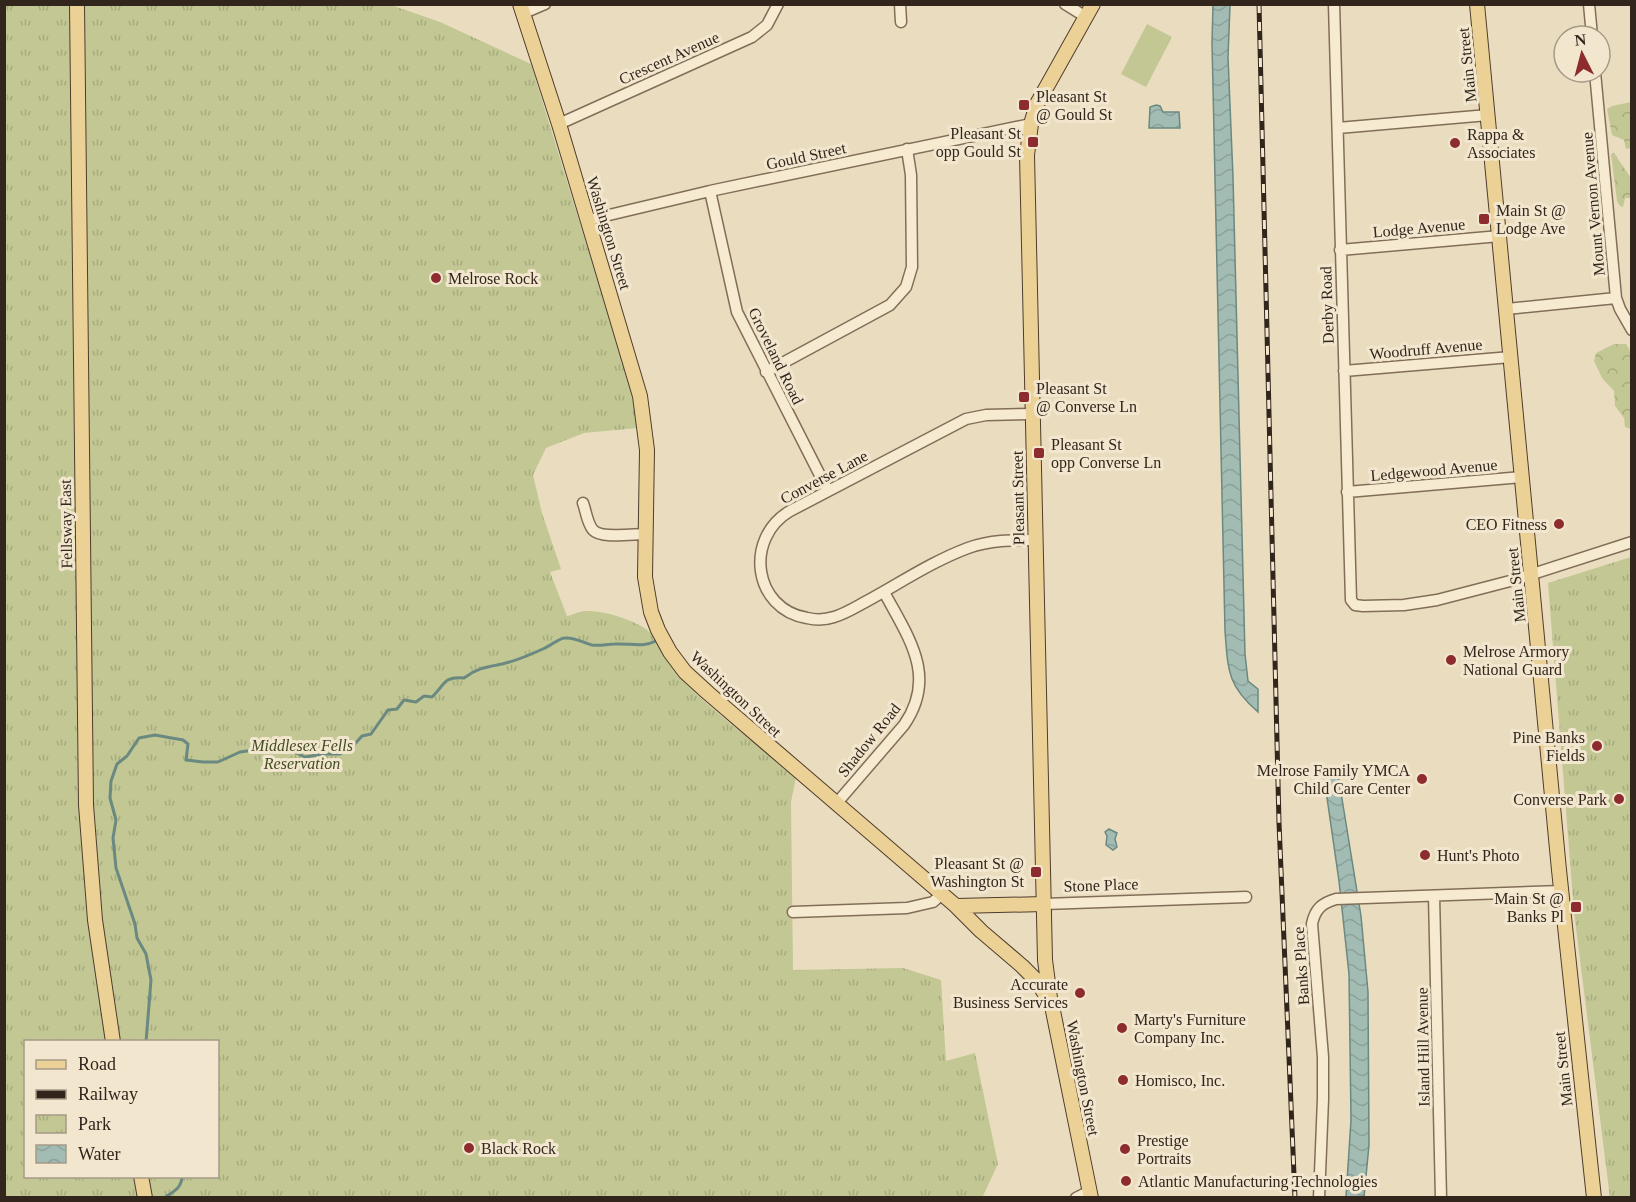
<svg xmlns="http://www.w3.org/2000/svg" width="1636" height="1202" font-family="'Times New Roman',serif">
	<defs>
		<pattern id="forest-crowns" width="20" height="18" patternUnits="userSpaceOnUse" patternTransform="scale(1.5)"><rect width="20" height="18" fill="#c2c794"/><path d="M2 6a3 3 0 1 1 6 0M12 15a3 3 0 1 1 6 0" fill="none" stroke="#a7ab7f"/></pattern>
		<pattern id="park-tufts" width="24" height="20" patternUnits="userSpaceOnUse" patternTransform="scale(1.5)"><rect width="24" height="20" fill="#c2c794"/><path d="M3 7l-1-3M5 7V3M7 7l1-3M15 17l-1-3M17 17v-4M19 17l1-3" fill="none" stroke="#a7ab7f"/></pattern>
		<pattern id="water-waves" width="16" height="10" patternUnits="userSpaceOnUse" patternTransform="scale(1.5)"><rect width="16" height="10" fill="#a2bcb4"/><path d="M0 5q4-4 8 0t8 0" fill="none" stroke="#8ca19a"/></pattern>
	</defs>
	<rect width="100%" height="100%" fill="#eaddbf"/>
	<path fill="#c2c794" d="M1147 24 1172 37 1146 87 1121 74Z"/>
	<path fill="url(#forest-crowns)" d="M1631 102V148L1626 149 1624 140 1612 135 1607 109 1612 106Z
		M1614 153 1631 178V198H1625L1623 207 1620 206 1617 201 1611 154Z
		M1614 344H1626L1631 352 1630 394 1631 429 1625 427 1624 418 1615 406 1614 391 1602 378 1594 361 1596 353Z"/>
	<path fill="url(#park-tufts)" fill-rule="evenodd" d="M5 5H391L440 22 531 64 631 390 638 428 584 433 546 448 533 475 542 513 561 569 550 572 567 616C572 615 578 612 584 611 603 610 631 619 646 629 658 637 670 668 683 681 718 716 758 745 796 777L791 802 793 970 903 968 941 980 946 1061 975 1053 998 1164 982 1198H5ZM26 1042H218V1176H26Z
		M1631 557 1632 1197 1610 1198 1574 912 1548 583Z"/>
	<path fill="url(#water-waves)" stroke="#6a8981" stroke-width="1.5" d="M1213 5H1230L1228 57 1233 177 1245 654 1248 681 1258 689V712C1227 685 1228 670 1225 631L1212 43Z
		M1156 105 1160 106 1163 112H1179L1180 128H1149L1150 107Z
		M1337 768 1361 916 1368 992 1369 1145 1364 1197H1346L1351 1120 1349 974 1339 881 1323 770Z
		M1109 829 1117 833 1115 839 1117 847 1113 850 1106 845 1107 836 1105 832Z"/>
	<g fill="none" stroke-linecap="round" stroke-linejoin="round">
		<path stroke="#6a8981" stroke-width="3" d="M146 1042 151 980 146 954 137 938 135 924 116 868 113 838 116 820 110 798 111 781 117 764 127 756 139 738 155 735 183 740 188 744 186 760 203 762H218L240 752 254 750 292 751 305 757 323 754H340L352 747 362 736 371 734 388 710 397 709 404 700 416 702 424 696 432 697C445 685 443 676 464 678 477 668 486 667 502 664 516 661 532 654 545 648 552 645 559 638 565 638 574 637 584 643 592 645 601 646 607 644 615 644 630 643 642 648 656 641
			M164 1198C173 1192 182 1188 182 1176"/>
		<g stroke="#826e58" stroke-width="13">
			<path id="minor" d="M900 4 901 22
				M1065 4 1086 17
				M1334 4 1351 600 1355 605 1363 606 1404 605 1437 600 1514 580 1632 542
				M1589 4 1592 36
				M524 13 545 4
				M1595 72 1616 298 1620 309 1632 330
				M559 124 752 37 767 25 778 4
				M1338 128 1488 115
				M710 191 737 312 828 491
				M588 220 710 191 1031 124
				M1340 250 1500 236
				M1507 309 1616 298
				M1344 371 1511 357
				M766 372 890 305 906 287 912 267 911 175 907 149
				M1032 414 986 415 966 419 790 511C744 538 753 609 807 618 816 620 825 620 834 617 845 614 856 607 867 601 900 583 933 561 968 548 990 540 1012 540 1035 540
				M1347 492 1522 477
				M583 503C586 511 587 523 593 530 601 539 633 534 645 534
				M836 804 904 725C938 676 908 637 884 592
				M1434 896 1441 1198
				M1044 904 1246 897
				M793 912 907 908 933 902 942 894
				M1076 1198 1090 1191
				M1319 1198 1323 1099V1057L1312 924C1315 909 1322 903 1336 899L1561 891"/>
		</g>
		<g stroke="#4f3c2d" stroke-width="16">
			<path id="major" d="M77 4 86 805 95 920 113 1042
				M520 4 559 124 640 396 647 450 645 577 651 612 658 630 670 652 685 672 708 693 956 906 981 931 1022 966 1037 981 1052 1006 1091 1198
				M1477 4 1559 870 1594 1198
				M956 906 1044 904
				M1050 998 1045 960 1027 155 1031 124 1037 104 1093 4
				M141 1176 145 1198"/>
		</g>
		<use href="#minor" stroke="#f6ead1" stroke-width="10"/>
		<use href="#major" stroke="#ecd197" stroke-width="14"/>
		<g stroke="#32261c" stroke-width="5">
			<path id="rail" d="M1259 4 1279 823 1295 1198"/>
		</g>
		<use href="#rail" stroke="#f2e7ce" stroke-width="3" stroke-dasharray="9" stroke-linecap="butt"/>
	</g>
	<g fill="#8d2c2f" stroke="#f2e7ce" stroke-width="2">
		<rect x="1018" y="99" width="12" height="12" rx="3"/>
		<rect x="1027" y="136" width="12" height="12" rx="3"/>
		<circle cx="1455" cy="143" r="6"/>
		<rect x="1478" y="213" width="12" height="12" rx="3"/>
		<circle cx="436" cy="278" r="6"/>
		<rect x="1018" y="391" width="12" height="12" rx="3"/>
		<rect x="1033" y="447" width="12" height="12" rx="3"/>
		<circle cx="1559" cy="524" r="6"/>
		<circle cx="1451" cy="660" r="6"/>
		<circle cx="1597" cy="746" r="6"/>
		<circle cx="1422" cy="779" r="6"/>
		<circle cx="1619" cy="799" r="6"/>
		<circle cx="1425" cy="855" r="6"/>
		<rect x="1030" y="866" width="12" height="12" rx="3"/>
		<rect x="1570" y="901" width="12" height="12" rx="3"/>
		<circle cx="1080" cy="993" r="6"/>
		<circle cx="1122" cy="1028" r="6"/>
		<circle cx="1123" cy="1080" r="6"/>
		<circle cx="469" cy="1148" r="6"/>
		<circle cx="1125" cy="1149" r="6"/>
		<circle cx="1126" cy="1181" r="6"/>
	</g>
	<g text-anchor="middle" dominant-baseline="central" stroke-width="6" stroke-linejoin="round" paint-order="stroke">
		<g font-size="16" fill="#32261c" stroke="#f2e7ce">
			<text transform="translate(669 58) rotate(-24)">Crescent Avenue</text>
			<text transform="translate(1467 65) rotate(-96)">Main Street</text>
			<text transform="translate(806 156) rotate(-12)">Gould Street</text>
			<text transform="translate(1593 204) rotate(-95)">Mount Vernon Avenue</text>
			<text transform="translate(1419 228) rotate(-5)">Lodge Avenue</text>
			<text transform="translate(609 233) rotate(73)">Washington Street</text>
			<text transform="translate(1327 305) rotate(-92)">Derby Road</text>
			<text transform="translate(1426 349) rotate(-5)">Woodruff Avenue</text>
			<text transform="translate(776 356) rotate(64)">Groveland Road</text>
			<text transform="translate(1434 470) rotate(-5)">Ledgewood Avenue</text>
			<text transform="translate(824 477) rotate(-28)">Converse Lane</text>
			<text transform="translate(1018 498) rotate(-91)">Pleasant Street</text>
			<text transform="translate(66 524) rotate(-91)">Fellsway East</text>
			<text transform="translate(1516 585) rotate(-96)">Main Street</text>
			<text transform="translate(736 694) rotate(43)">Washington Street</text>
			<text transform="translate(869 740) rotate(-51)">Shadow Road</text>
			<text transform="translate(1101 885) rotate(-2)">Stone Place</text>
			<text transform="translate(1301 966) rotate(-94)">Banks Place</text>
			<text transform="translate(1423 1047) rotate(-91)">Island Hill Avenue</text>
			<text transform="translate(1563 1069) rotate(-96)">Main Street</text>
			<text transform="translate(1083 1078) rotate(79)">Washington Street</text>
		</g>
		<g font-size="16" fill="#32261c" stroke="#f2e7ce" text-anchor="start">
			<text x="1036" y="96">Pleasant St<tspan x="1036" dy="18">@ Gould St</tspan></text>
			<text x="1021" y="133" text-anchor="end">Pleasant St<tspan x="1021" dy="18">opp Gould St</tspan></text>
			<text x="1467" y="134">Rappa &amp;<tspan x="1467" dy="18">Associates</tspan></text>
			<text x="1496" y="210">Main St @<tspan x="1496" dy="18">Lodge Ave</tspan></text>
			<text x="448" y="278">Melrose Rock</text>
			<text x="1036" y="388">Pleasant St<tspan x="1036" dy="18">@ Converse Ln</tspan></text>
			<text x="1051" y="444">Pleasant St<tspan x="1051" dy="18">opp Converse Ln</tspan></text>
			<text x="1547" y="524" text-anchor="end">CEO Fitness</text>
			<text x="1463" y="651">Melrose Armory<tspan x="1463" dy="18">National Guard</tspan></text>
			<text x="1585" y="737" text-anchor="end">Pine Banks<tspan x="1585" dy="18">Fields</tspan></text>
			<text x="1410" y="770" text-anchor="end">Melrose Family YMCA<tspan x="1410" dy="18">Child Care Center</tspan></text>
			<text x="1607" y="799" text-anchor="end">Converse Park</text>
			<text x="1437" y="855">Hunt's Photo</text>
			<text x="1024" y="863" text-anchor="end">Pleasant St @<tspan x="1024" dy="18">Washington St</tspan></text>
			<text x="1564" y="898" text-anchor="end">Main St @<tspan x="1564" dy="18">Banks Pl</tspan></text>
			<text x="1068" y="984" text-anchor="end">Accurate<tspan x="1068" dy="18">Business Services</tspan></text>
			<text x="1134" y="1019">Marty's Furniture<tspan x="1134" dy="18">Company Inc.</tspan></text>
			<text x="1135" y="1080">Homisco, Inc.</text>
			<text x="1137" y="1140">Prestige<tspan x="1137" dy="18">Portraits</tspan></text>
			<text x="481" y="1148">Black Rock</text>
			<text x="1138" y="1181">Atlantic Manufacturing Technologies</text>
		</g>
		<g font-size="16" font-style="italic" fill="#434d24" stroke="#f2e7ce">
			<text x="302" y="745">Middlesex Fells<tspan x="302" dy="18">Reservation</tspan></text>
		</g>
	</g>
	<rect width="1636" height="1202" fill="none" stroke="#32261c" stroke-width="12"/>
	<rect x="24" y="1040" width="195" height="138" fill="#f2e7ce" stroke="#a59a87" stroke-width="1.5"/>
	<rect x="36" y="1060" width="30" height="9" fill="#ecd197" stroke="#a59a87" stroke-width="1.5"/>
	<text x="78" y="1070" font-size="18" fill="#32261c">Road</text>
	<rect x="36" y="1090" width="30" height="9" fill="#32261c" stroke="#a59a87" stroke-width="1.5"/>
	<text x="78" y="1100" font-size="18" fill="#32261c">Railway</text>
	<rect x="36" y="1115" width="30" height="18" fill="url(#park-tufts)" stroke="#a59a87" stroke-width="1.5"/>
	<text x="78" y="1130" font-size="18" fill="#32261c">Park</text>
	<rect x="36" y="1145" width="30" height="18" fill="url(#water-waves)" stroke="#a59a87" stroke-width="1.5"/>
	<text x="78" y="1160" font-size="18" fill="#32261c">Water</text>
	<g transform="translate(1582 54) rotate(354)"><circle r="28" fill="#f2e7ce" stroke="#a59a87" stroke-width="1.5"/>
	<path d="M0-4.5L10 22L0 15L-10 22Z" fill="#8d2c2f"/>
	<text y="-9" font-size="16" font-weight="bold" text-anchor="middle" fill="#32261c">N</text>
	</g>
</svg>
